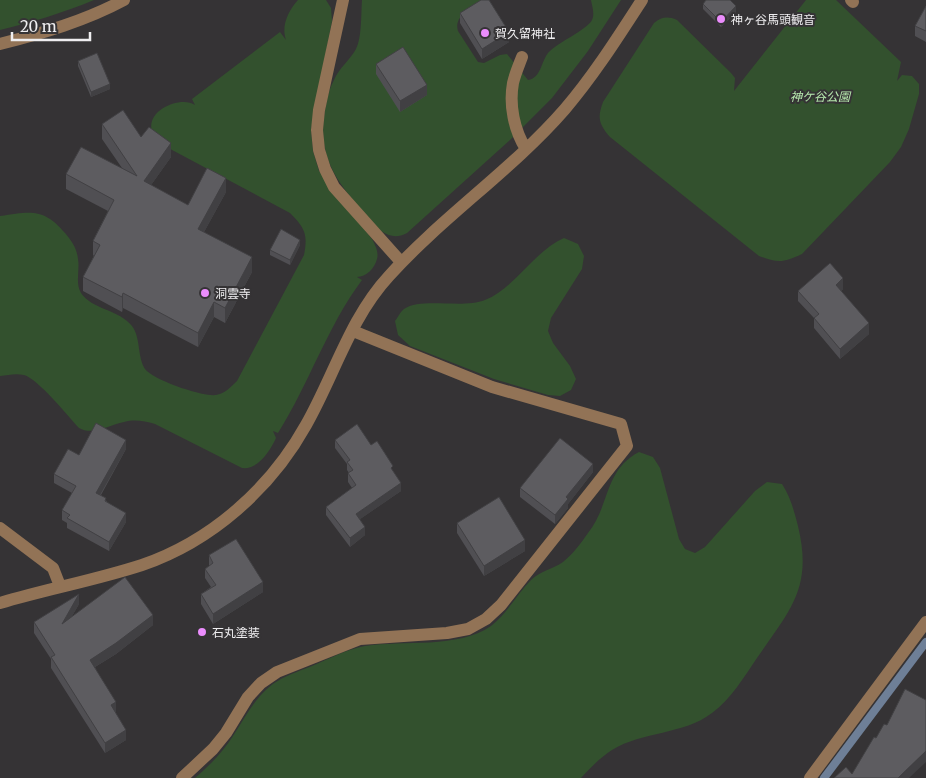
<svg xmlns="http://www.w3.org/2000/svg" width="926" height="778" font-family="Merriweather,'Noto Sans JP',serif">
	<rect width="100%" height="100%" fill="#353335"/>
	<path fill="#33512e" d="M0 0H94C63 13 32 22 0 30Z
		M298 0H326L331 8 332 21 311 130 313 151 319 171 372 239C375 245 379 252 377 259 375 268 366 277 357 277L362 280C327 327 309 384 278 433L273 431 276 438C270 451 258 470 242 468L155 424C144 421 135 419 124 422 109 425 93 436 79 428 68 416 38 379 24 375 16 373 8 375 0 376V216C30 212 43 207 65 233 72 241 77 249 78 259 80 270 75 283 81 293 91 309 120 310 132 326 141 338 137 356 145 369 153 380 203 397 216 395 224 394 231 387 237 381L304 255C308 234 305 228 290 213L159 143C133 115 179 94 195 105L192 99 280 32 286 40C281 26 288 11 298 0Z
		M362 0H485C474 7 453 15 458 31L478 62 484 63 500 55 507 54 528 80C541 78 541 62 548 53 558 42 587 30 592 20 595 14 592 6 591 0H621L588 51 552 98 510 140 407 233C397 238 391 237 381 231 350 196 317 168 324 117 326 104 328 91 334 80 339 68 350 60 356 49 362 38 361 13 362 0Z
		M806 0H836L901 62 897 81 902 75 912 76 919 84V94L909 129 901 147 890 162 802 254C783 263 778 263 759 256L610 137C599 124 597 118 603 102L654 23C662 17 667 16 677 20L731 73 735 78 734 91Z
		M564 238 578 244 584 256 582 269 551 318 548 331 553 343 570 366 576 379 571 390 560 396 548 395 494 379 410 346 398 335 395 321C398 317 401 311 404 309 421 297 463 309 485 300 515 288 534 251 564 238Z
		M639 452 653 457 660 468 679 539 685 549 695 553 705 547 755 491 767 482 782 484C791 498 794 511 798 526 813 588 790 610 757 658 744 677 731 699 712 713 683 735 643 731 612 750 601 757 590 768 581 778H195C209 766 223 752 233 736 247 715 257 692 281 679 290 674 302 670 312 666 329 659 347 649 365 646 404 640 458 649 491 626 507 614 517 594 531 580 540 571 553 569 563 562 573 554 581 543 588 533 610 506 604 470 639 452Z"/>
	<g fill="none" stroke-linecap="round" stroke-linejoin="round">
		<path stroke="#6e7f97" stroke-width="8" d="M824 778 926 642"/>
		<path stroke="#927356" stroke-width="12" d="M343 0 319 110 317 130 319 150 325 169 334 187 401 262
			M851 0 853 2
			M0 44C43 33 85 21 124 0
			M522 57C519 65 515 74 513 83 509 105 514 130 526 149
			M0 528 53 568 60 586
			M0 603C47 589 96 580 142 565 212 541 271 488 306 425 334 376 350 318 389 276 443 216 512 170 565 109 594 75 618 37 642 0
			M182 778 213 749 226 733 248 697 261 683 277 672 360 639 447 633 468 629 486 619 501 605 627 446 621 424 492 387 353 331
			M810 778 926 622"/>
	</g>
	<path fill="#504f53" d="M703 4 736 12 721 27 703 9Z
		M926 6V42L915 36V26Z
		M460 13 509 42 482 59 460 23Z
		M78 61 110 89 91 97 78 66Z
		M376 64 427 95 400 112 376 74Z
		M102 124 141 137 171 157 151 185 188 205 226 192 204 232 252 272 225 323 214 317 198 347 123 308 122 312 83 291V277L94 256 93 255V241L108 211 66 189V174L122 168 102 139Z
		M300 245 290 265 270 255V250Z
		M843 289 841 291 869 334 840 359 814 328V318L798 301V291Z
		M335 440 371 445 393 472 401 491 360 519 365 535 350 547 326 515V507L352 488 348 482V473H349L347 470V464L335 448Z
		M126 449 101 495 126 522 109 551 67 528V523L62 520V510L72 493 54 483V474L79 455Z
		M593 472 568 504V508L555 524 520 497V488Z
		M457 523 525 551 484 576 457 533Z
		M209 555 263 592 213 624 201 604V594L211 587 205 578V569L209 566Z
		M79 604 72 616 153 625 116 654 95 667 116 712 115 713 126 740 105 753 51 668V659L34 633V622Z"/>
	<path fill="#414043" d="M736 6V12L721 27V22Z
		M509 32V42L482 59V49Z
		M110 84V89L91 97V92Z
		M427 85V95L400 112V101Z
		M171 143V157L144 195V181Z
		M226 178V192L198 243V229Z
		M300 240V245L290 265V260Z
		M252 257V272L225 323V308Z
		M843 278V289L836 295V285Z
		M123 293V308L122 312V297Z
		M214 302V317L198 347V333Z
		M869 323V334L840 359V349Z
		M126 440V449L96 502V493Z
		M593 464V472L568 504V508L555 524V515L566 497Z
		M401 483V491L356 522V514Z
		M126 513V522L109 551V542Z
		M365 527V535L350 547V538Z
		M525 540V551L484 576V566Z
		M263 582V592L213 624V614Z
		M79 594V604L62 634V624Z
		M153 615V625L116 654 90 670V660Z
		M116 702V712L111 716V705Z
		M126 730V740L105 753V743Z
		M926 751V762L909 778H898Z"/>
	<path fill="#5d5c60" stroke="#414043" d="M481 0H489L509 32 482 49 460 13Z
		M706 0H730L736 6 721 22 703 4Z
		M926 6V31L915 26Z
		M403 47 427 85 400 101 376 64Z
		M97 53 110 84 91 92 78 61Z
		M123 110 141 137 149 127 171 143 144 181 188 205 207 168 226 178 198 229 252 257 225 308 214 302 198 333 123 293 122 297 83 277 100 245 93 241 114 200 66 174 81 147 137 176 102 124Z
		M281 229 300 240 290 260 270 250Z
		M830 263 843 278 836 285 869 323 840 349 814 318 819 314 798 291Z
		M96 423 126 440 96 493 106 498 105 501 126 513 109 542 67 518 70 515 62 510 76 486 54 474 68 449 79 455Z
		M357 424 371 445 377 441 393 466 391 468 401 483 356 514 365 527 350 538 326 507 356 485 348 473 353 470 347 462 350 460 335 440Z
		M560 438 593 464 566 497 568 499 555 515 520 488Z
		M499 497 525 540 484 566 457 523Z
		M236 539 263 582 213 614 201 594 216 585 205 569 213 563 209 555Z
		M125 577 153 615 116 643 90 660 116 702 111 705 126 730 105 743 51 657 55 655 34 622 79 594 62 624Z
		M905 689 926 700V751L898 778H834L846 767 852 774 874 737 876 738 884 724 887 725Z"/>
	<g fill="#eb8dfc" stroke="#353335" stroke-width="2">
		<circle cx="721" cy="19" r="5"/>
		<circle cx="485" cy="33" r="5"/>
		<circle cx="205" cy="293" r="5"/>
		<circle cx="202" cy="632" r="5"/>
	</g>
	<g text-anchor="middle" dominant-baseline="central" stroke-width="4" stroke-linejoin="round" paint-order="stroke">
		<g font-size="12" fill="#efeef0" stroke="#353335" text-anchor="start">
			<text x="731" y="19">神ヶ谷馬頭観音</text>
			<text x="495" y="33">賀久留神社</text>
			<text x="215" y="293">洞雲寺</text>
			<text x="212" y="632">石丸塗装</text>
		</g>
		<g font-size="12" font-style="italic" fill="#b6e9ad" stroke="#353335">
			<text x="820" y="96">神ケ谷公園</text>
		</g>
	</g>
	<path d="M12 32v8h78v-8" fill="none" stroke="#efeef0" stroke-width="2.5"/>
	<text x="20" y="32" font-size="15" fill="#efeef0" stroke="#353335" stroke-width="4" paint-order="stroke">20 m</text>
</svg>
